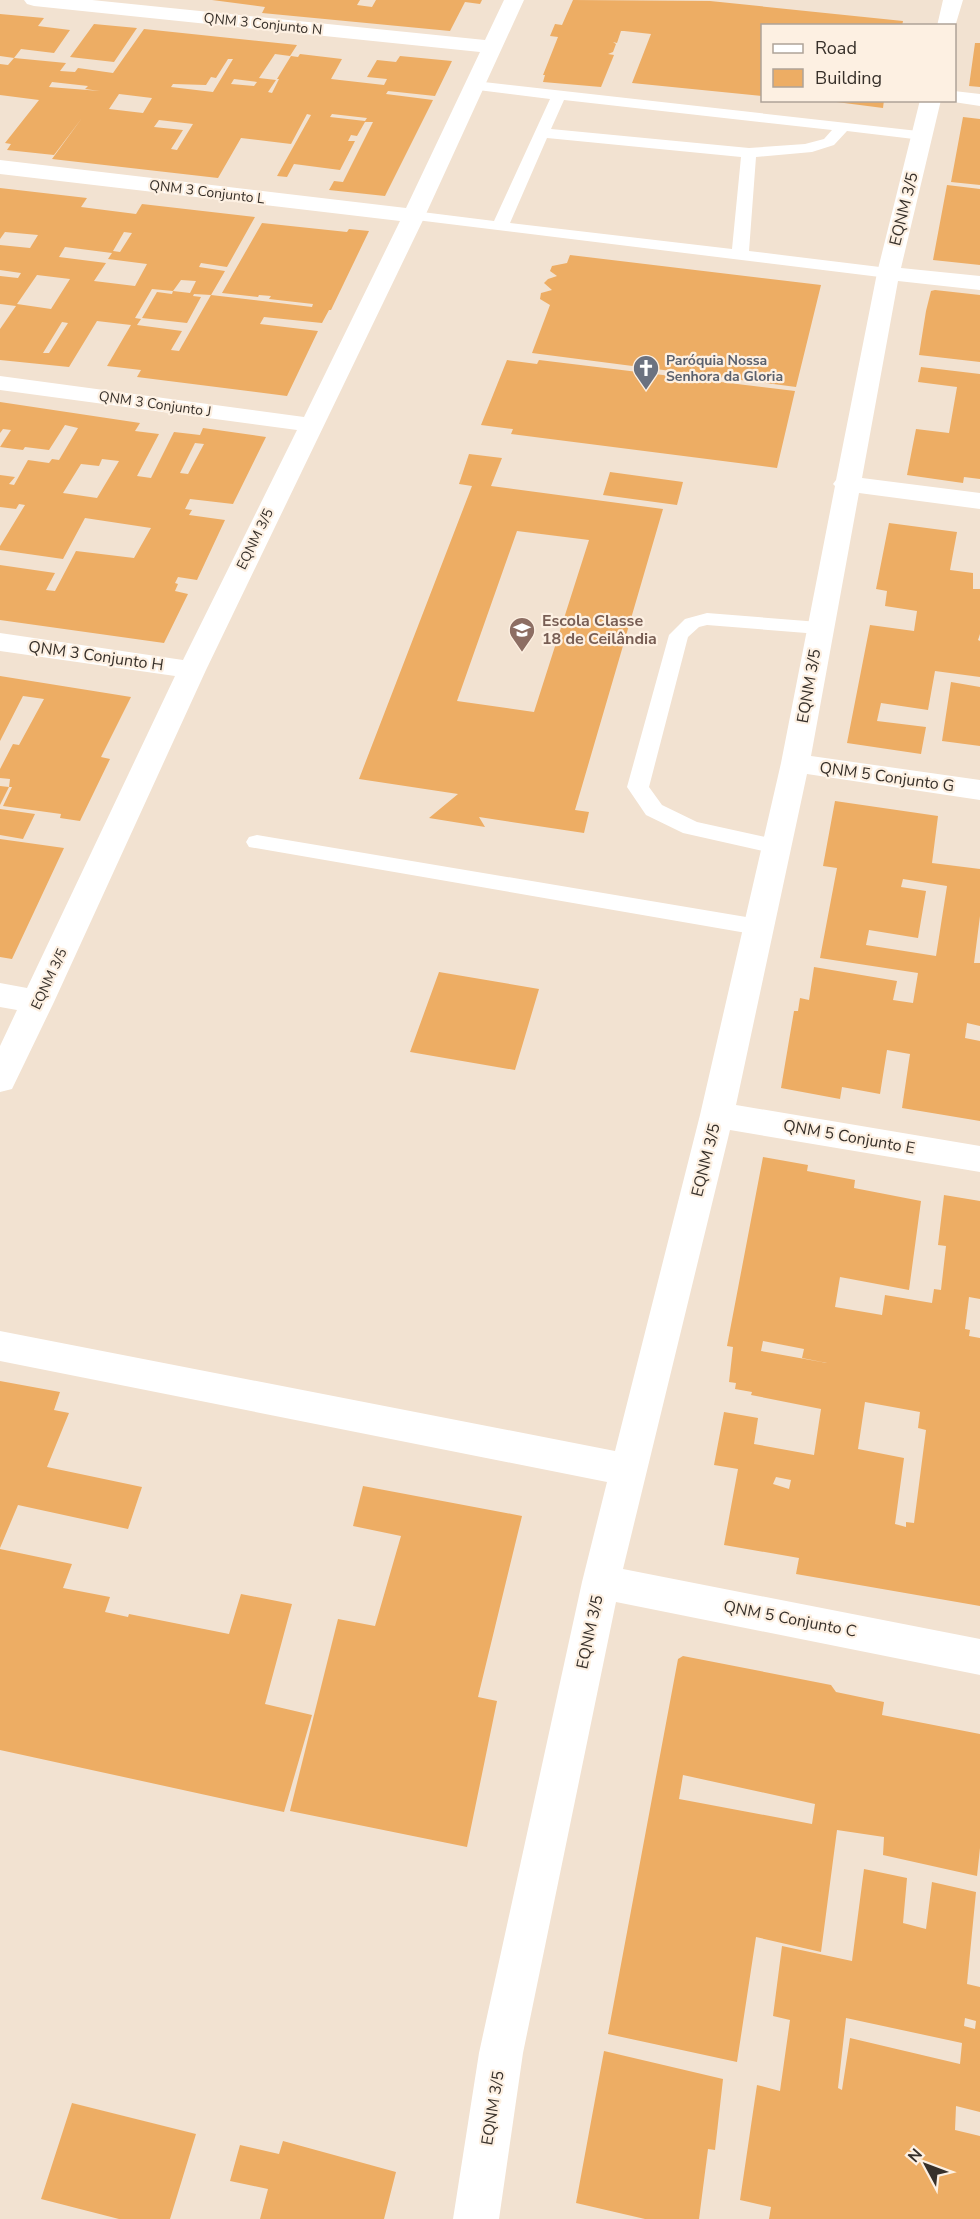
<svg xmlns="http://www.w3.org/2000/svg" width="980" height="2219" font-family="'Nunito Sans',sans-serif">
	<rect width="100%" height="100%" fill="#f2e2d1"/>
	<path fill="#edad64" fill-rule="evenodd" d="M212 0H360L357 5 372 7 376 0H482L480 4 465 2 450 31 262 13 265 7Z
		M573 0 710 1 903 21 902 26H762V96L632 83 651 34 624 31H621L617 43 613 42 616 44 613 52 608 54 614 55 601 87 543 82 545 75H543L558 37 550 36 555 24 562 25Z
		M0 14 44 18 38 26 70 30 54 53 21 49 14 58 66 63 60 71 75 72 78 68 113 73 144 29 297 45 290 56 275 54 259 78 276 80 268 92 272 93 279 79H277L291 56 298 57 300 54 342 59 331 79 384 85 387 79 367 77 377 60 396 62 400 56 452 61 435 96 388 91 386 94 433 100 385 196 329 190 334 181 343 182 373 122H365L357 136 351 135 348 141H355L340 170 294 164 287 177 277 176 311 115 307 114 291 144 241 138 218 178 52 159 82 118 54 155 7 150 11 144 5 143 39 100 0 95V64L8 65 14 58 0 56ZM228 59H233L213 92 171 87 173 84 206 85 211 77 216 78ZM234 79 257 82 254 86 231 84ZM52 82 88 86 85 89 100 91 49 87ZM119 94 152 98 143 113 109 109ZM332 114 367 118 365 121 330 117ZM159 120 193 124 177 150 171 149 183 130 154 127Z
		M94 24 137 28 114 62 70 57Z
		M975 43H980V87L969 86Z
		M821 100H884L883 108Z
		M963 117 980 119V185L951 182Z
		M947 185 980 189V265L933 260Z
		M0 188 87 198 81 207 136 214 142 204 255 217 227 267 201 263 199 267 225 271 211 295 194 294 193 296 201 297 187 323 142 318 157 292 172 294 173 291 152 289 135 318 141 319 137 325 182 331 171 350 179 351 211 295 312 307 313 304 269 299 271 296 259 295 258 297 222 293 262 223 347 232 349 229 369 231 331 310H329L322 323 264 317 260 324 318 331 287 396 137 377 141 370 107 366 131 325 97 321 69 367 0 360V329L16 306 0 304V276L18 278 21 273 0 270V245L30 248 38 235 5 232 0 239ZM124 232 132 233 120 252 113 251ZM65 247 112 253 108 259 147 264 135 286 94 281 106 263 59 257ZM37 275 70 279 51 309 17 304ZM181 280 196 281 190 293 173 291ZM62 322 68 323 49 353H43Z
		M570 255 821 285 796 387 532 353 550 305 540 299 541 293 552 290 544 283 548 279 557 276 550 271 552 266 567 263Z
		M935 290 980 295V362L919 355 926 311 931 291Z
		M507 360 537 364 539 360 795 391 777 468 511 434 513 429 481 425Z
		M921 367 980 374V479L964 477 963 483 907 475 916 429 949 433 957 387 918 382Z
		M0 402 140 423 135 431 159 434 137 476 151 478 174 432 200 435 203 428 266 437 233 504 190 499 185 509 192 510 189 515 225 520 197 580 178 577 175 583 178 584 175 591 188 594 164 643 0 620V565L55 573 46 590 55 591 76 551 134 558 151 528 85 518 63 559 0 550V546L25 505 19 504 16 509 0 507V475L15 477 9 484 14 485 28 460 49 463 52 459 59 460 78 428 65 425 49 450 25 447 23 450 0 447 11 430 3 429 0 433ZM195 443 204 444 188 474 180 473ZM102 459 119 461 97 498 63 493 81 464 99 466Z
		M469 454 502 458 491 486 663 509 575 810 589 812 584 833 479 817 485 827 429 818 458 794 359 779 472 486 459 484ZM517 531 589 540 534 712 457 701Z
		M610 472 683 482 677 505 603 495Z
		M889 523 957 532 950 570 973 573V589H980V634L978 640 980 641V677L935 671 928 710 881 703 877 721 926 727 921 754 847 743 870 625 914 631 917 611 885 606 887 591 876 589Z
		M0 676 131 697 101 757 110 759 80 821 60 818 61 814 3 806 12 787H9L10 779 0 778V769L13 744 19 745 44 699 23 696 0 741Z
		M951 682 980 687V746L942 741Z
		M0 786 9 787 0 805Z
		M835 801 938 816 932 863 980 869V916L974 963H980V1026L967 1023 965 1038 980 1041V1121L902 1108 910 1054 887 1050 880 1094 842 1087 840 1099 781 1088 794 1011H798L800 998 809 1000 814 967 897 981 893 1000 913 1003 918 973 820 958 837 868 823 866ZM903 879 947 886 936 956 866 945 869 930 918 938 926 891 901 887Z
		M0 809 35 814 23 839 0 835Z
		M0 839 64 848 12 959 0 957Z
		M439 972 539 989 515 1070 410 1052Z
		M763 1157 808 1165 807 1171 855 1180 854 1188 921 1201 909 1290 840 1277 835 1307 882 1315 885 1295 932 1303 934 1289 941 1290 946 1246 938 1245 944 1195 980 1201V1299L969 1297 965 1329 970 1330 969 1336 980 1338V1606L796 1574 799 1558 724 1545 738 1469 714 1465 724 1412 758 1418 754 1444 814 1455 821 1409 751 1395 752 1392 735 1389 736 1383 729 1382 733 1347 727 1346ZM763 1341 804 1349 802 1358 827 1363 761 1351ZM865 1402 920 1412 918 1428 926 1430 914 1523 906 1522V1527L895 1524 904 1458 858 1449ZM776 1477 791 1480 789 1489 773 1484Z
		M0 1381 60 1392 54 1410 69 1413 47 1467 142 1487 128 1529 18 1505 0 1548Z
		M363 1486 522 1516 478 1697 497 1701 467 1847 290 1811 338 1619 375 1626 401 1536 353 1526Z
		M0 1549 72 1564 63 1588 110 1597 105 1612 128 1617 129 1614 229 1634 241 1594 292 1604 265 1704 312 1715 284 1812 0 1750Z
		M683 1656 831 1685 836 1692 884 1702 882 1715 980 1734V1848L977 1876 883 1855 884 1837 837 1830 821 1952 756 1937 737 2062 608 2034 678 1659ZM683 1775 815 1804 812 1824 679 1799Z
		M864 1869 907 1878 903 1923 926 1929 932 1882 976 1892 967 1984 980 1987V2112L956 2106 955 2130 980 2136V2219H769L771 2207 740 2200 757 2085 780 2091 790 2020 773 2016 782 1946 852 1961ZM846 2018 962 2043 960 2064 850 2038 842 2090 838 2088ZM965 2018 976 2021 975 2029 964 2026Z
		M604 2051 723 2079 715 2150 708 2149 699 2219H645L576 2203Z
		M72 2103 196 2134 170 2219H119L41 2199Z
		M283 2141 396 2172 384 2219H260L268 2189 230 2181 240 2145 279 2154Z"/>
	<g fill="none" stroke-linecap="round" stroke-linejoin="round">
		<path fill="#fff" fill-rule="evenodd" d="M475 81 927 132 930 135 927 138 922 140 847 131 834 145 812 152 756 157 749 251 888 268 896 273 888 278 408 219 406 216 414 211 494 221 550 99 470 89 467 86 470 83ZM564 100 832 130 824 139 805 144 749 148 551 129ZM547 138 741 157 732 249 510 223Z
			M707 613 819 622 826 624 829 628 826 632 819 634 707 625 699 627 688 637 649 787 662 805 697 822 784 841 787 846 784 851 776 854 683 833 646 815 627 787 669 635 685 619Z
			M257 835 758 919 766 921 769 927 766 933 758 935 249 847 246 842 249 837Z"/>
		<path fill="#fff" fill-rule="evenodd" d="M24 0H92L485 40 504 0H524L425 216 206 670 54 1002 12 1089 0 1092V1046L17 1010 0 1007V983L27 988 175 676 0 651V633L183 660 297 430 0 390V376L304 417 400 221 0 174V160L406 208 480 52 34 6 27 4Z
			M943 0H963L954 30V26H937Z
			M954 91 980 94V106L947 101 954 100Z
			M920 100H941L901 268 980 276V290L898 281 862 478 980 493V509L859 493 811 756 980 780V800L807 774 736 1105 980 1146V1172L730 1130 623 1569 980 1639V1675L616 1602 523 2053 499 2219H453L479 2053 582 1582 607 1482 0 1361V1331L615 1451 700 1115 781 763 835 486 833 484 836 480 877 273Z"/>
	</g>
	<defs>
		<g id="church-pin" transform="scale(1.35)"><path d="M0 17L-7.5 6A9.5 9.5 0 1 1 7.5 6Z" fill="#6b7280" stroke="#fdf0e2"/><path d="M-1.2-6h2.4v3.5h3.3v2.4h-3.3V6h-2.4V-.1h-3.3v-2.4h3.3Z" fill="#fff"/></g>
		<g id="school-pin" transform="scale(1.35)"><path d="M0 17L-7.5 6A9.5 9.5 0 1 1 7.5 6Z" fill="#8d6e63" stroke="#fdf0e2"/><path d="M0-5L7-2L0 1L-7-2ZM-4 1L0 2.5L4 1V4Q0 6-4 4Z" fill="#fff"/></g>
	</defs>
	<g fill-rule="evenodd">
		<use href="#church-pin" x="646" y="368"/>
		<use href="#school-pin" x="522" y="630"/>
	</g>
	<g text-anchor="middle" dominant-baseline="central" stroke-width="4.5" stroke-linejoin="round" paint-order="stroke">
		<g font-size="14" fill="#37302a" stroke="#fdf0e2">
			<text transform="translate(263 24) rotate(6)">QNM 3 Conjunto N</text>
			<text transform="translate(207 192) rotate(7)">QNM 3 Conjunto L</text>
			<text transform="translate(155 404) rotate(8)">QNM 3 Conjunto J</text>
			<text transform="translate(255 539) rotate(-64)">EQNM 3/5</text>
			<text transform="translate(49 979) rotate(-65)">EQNM 3/5</text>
		</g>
		<g font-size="14" font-weight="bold" fill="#5b616d" stroke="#fdf0e2" text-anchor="start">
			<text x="666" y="360">Paróquia Nossa<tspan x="666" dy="16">Senhora da Gloria</tspan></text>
		</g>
		<g font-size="16" fill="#37302a" stroke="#fdf0e2">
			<text transform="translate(904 209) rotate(-76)">EQNM 3/5</text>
			<text transform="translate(96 656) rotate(8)">QNM 3 Conjunto H</text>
			<text transform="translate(809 686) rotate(-80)">EQNM 3/5</text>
			<text transform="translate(887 777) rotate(8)">QNM 5 Conjunto G</text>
			<text transform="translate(849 1137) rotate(10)">QNM 5 Conjunto E</text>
			<text transform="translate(706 1160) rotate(-76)">EQNM 3/5</text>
			<text transform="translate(790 1619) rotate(11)">QNM 5 Conjunto C</text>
			<text transform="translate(590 1632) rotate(-78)">EQNM 3/5</text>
			<text transform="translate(493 2108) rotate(-81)">EQNM 3/5</text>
		</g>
		<g font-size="16" font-weight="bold" fill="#785e54" stroke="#fdf0e2" text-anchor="start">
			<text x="542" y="621">Escola Classe<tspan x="542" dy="18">18 de Ceilândia</tspan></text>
		</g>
	</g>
	<rect x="761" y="24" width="195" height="78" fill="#fdf0e2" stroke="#aea398" stroke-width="1.5"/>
	<rect x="773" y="44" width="30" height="9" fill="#ffffff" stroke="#aea398" stroke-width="1.5"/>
	<text x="815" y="54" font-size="18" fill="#37302a">Road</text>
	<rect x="773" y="69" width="30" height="18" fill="#edad64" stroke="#aea398" stroke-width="1.5"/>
	<text x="815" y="84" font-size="18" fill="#37302a">Building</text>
	<g transform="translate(926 2165) rotate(311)" stroke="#fdf0e2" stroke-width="4.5" paint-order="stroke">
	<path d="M0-4.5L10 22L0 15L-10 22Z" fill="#37302a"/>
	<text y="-9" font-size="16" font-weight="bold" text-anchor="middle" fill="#37302a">N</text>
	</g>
</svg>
